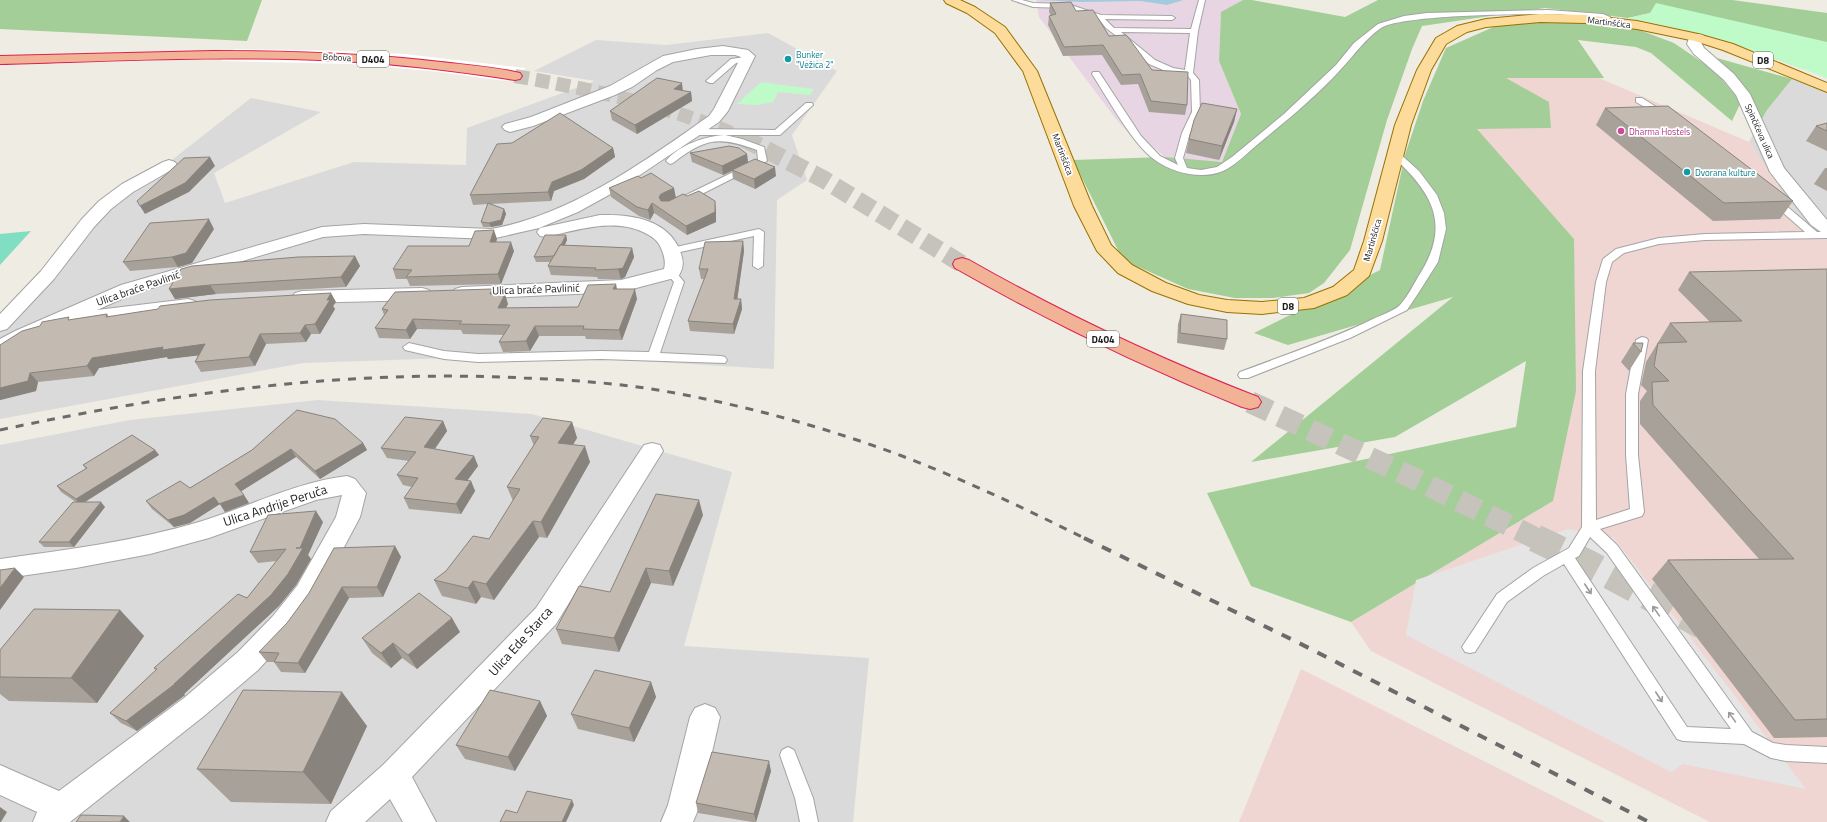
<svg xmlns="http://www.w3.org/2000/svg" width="1827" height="822" font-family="'Titillium Web',sans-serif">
	<rect width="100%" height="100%" fill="#efece3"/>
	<path fill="#dbdada" d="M768 33 837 71 792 135 807 180 777 200 774 369 537 355 303 363 0 419V332L45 281 94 221 251 98 321 112 214 173 225 203 354 162 466 165 467 128 595 81 534 71 596 40 666 45Z
		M1792 79 1827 93V240L1801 221 1749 142 1767 110Z
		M318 400 532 414 732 472 684 646 869 658 853 822H0V445L130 420Z"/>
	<path fill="#f0d6d2" d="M1505 78H1599L1749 142 1801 221 1827 240V822H1710L1371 651 1351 622 1553 501 1574 240 1476 129Z
		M1301 669 1605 822H1239Z"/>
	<path fill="#e8d5e3" d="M1036 0 1139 1 1167 5 1184 0H1243L1221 13 1219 61 1241 114 1222 162 1182 160 1165 157 1143 138H1133L1116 119 1039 17Z"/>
	<path fill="#a3ce97" d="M0 0H262L247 41 0 29Z
		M1243 0H1252L1345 17 1378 0H1732L1827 13V70L1804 69 1762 54 1765 37 1650 13 1628 18 1545 8 1422 26 1412 49 1387 120 1350 250 1324 283 1309 293 1273 298H1235L1188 289 1123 260 1073 160 1165 157 1222 162 1241 114 1219 61 1221 12Z
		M1563 21 1634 28 1674 43 1715 71 1741 102 1732 121 1651 53 1636 47 1578 40 1604 78H1506L1549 102 1551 128 1477 129 1574 239 1576 391 1553 501 1351 622 1251 586 1207 493 1516 427 1526 361 1395 437 1251 462 1453 297 1288 345 1254 333 1380 270 1405 155 1423 101 1446 48 1498 25Z
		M1717 58 1792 79 1767 110 1762 119 1743 88Z"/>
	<path fill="#bffac9" d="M1656 3 1827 42V78C1762 53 1697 30 1628 18L1650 13Z
		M761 82 814 89 810 95 778 92 773 102 758 105 737 104Z"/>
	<path fill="#80dfc2" d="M31 231 0 265V234Z"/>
	<path fill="#e5e5e5" d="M1568 529 1614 538 1806 789 1683 764 1671 772 1406 635 1416 580Z"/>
	<path fill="#a3cbdd" d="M1038 0H1184L1167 5 1139 1 1084 2Z"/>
	<path fill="#fff" d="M234 49 346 51 405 54 526 68 506 81 431 71 350 64 221 61Z"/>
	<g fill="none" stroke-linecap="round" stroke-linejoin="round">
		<path stroke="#c5c3bb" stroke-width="14" stroke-dasharray="14 7" stroke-linecap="butt" d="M515 76C594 90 672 106 745 139"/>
		<path stroke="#c5c3bb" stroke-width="18" stroke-dasharray="18 8" stroke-linecap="butt" d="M743 138 823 179 962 264"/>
		<path stroke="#c5c3bb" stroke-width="22" stroke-dasharray="22 11" stroke-linecap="butt" d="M1250 402 1411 477 1537 539"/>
		<path stroke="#c5c3bb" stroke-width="28" stroke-dasharray="28 14" stroke-linecap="butt" d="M1535 538 1589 564 1702 625"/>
		<g stroke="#a4a4a4" stroke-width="2">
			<path id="service" d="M1012 0H1022L1033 3 1068 4 1101 15 1172 16 1175 18 1172 20 1105 19 1114 28 1191 29 1199 0H1205L1198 31 1193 73 1199 80 1200 112 1190 133 1183 158 1187 168 1201 170 1217 167 1232 157 1284 114 1336 65 1354 43 1378 24 1404 16 1427 13 1548 10 1603 14 1610 17 1613 21 1610 23C1607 22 1606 19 1602 18 1574 11 1402 13 1381 28 1365 39 1355 54 1342 68 1317 96 1287 120 1258 144 1247 153 1236 165 1223 171 1202 180 1173 173 1155 160 1133 145 1107 97 1092 74L1093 72H1099L1141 136 1160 156 1178 165 1175 158 1182 133 1192 112 1191 80 1187 75 1168 72 1149 64 1123 41 1106 28 1098 18 1067 8 1033 7ZM1121 32 1190 33 1185 70 1173 68 1155 60Z
				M746 57H749V61L736 63 713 83H710L706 81 731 59Z
				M1636 98H1642L1669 115 1665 117H1662L1636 102Z
				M806 103H812L813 105 780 135H696L692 132 696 129 775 130Z
				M725 135 742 139 764 147 767 161 688 201H682L680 199 682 197 758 160 757 150C719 136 705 138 673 163L670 164 666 161C679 145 705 136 725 135Z
				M1395 151 1398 152 1419 171 1437 195 1444 213 1446 229 1438 262 1419 292 1407 310 1350 338 1248 378H1240L1238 375 1240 372C1285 355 1330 340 1373 319 1381 315 1394 311 1400 305 1407 297 1413 286 1418 277 1452 225 1433 193 1392 156L1391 154Z
				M1774 197 1777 198 1817 232H1827V238L1705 240 1659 244 1624 253 1612 262 1606 282 1595 371 1596 520 1630 509 1626 455V394L1636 340 1642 337 1646 338 1648 340 1638 394V455L1644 512 1642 516 1600 529 1617 545 1752 732 1773 743 1786 745 1827 747V763L1786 761 1771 758 1744 744 1683 741 1677 739 1564 564 1543 576 1507 602 1475 652 1470 653 1465 652 1462 647 1497 594 1533 568 1569 548 1582 527 1583 371 1596 282 1603 259 1616 249 1659 238 1705 234 1805 232 1771 202 1769 200 1771 198ZM1590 537 1607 553 1731 729 1687 727 1575 558 1579 556Z
				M759 229 764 232 763 266 758 269 753 266 754 236 671 254 666 251 671 248Z
				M671 270 675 271 684 282 660 353 721 356 725 357 727 360 725 363 601 359 478 362 444 359 405 350 403 347 409 343 444 351 478 354 601 351 649 352 674 282 666 273Z
				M788 747 794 750 796 755 813 798 818 822H800L795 798 780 755 782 750Z"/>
		</g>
		<g stroke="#a4a4a4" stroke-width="2">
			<path id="minor" d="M1698 34 1703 35 1705 38 1701 42 1704 48 1734 74 1750 94 1784 168 1827 220V233L1821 232 1811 225 1770 172 1736 95 1724 80 1694 54 1687 44 1689 38Z
				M723 46 748 50 755 56 728 111 719 122 616 191 578 212 539 228 491 239 364 234 323 237 135 293 97 310 188 299 195 301 198 305 195 309 77 324 70 322 29 339 7 353 0 355V339L15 331 121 285 322 227 364 224 491 229C570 215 644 162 709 116L714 109 741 57 735 55H711L673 62 657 70 632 87 615 95 533 126 510 132 505 130 502 127 505 124 531 117 610 86 663 56 697 49Z
				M169 160 175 162 177 165 175 168 133 192 111 209 94 227 54 279 7 329 0 331V314L41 271 81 220 99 201 122 184 163 162Z
				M600 215C630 214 668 219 680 251 684 262 684 267 678 277L621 292 462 299 455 297 452 293 455 289 462 287 621 280 664 269C666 262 664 255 661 248 658 240 650 235 643 232 612 218 577 230 546 237L540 236 537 232 540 228Z
				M422 288 429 290 432 294 429 298 422 300 302 303 295 301 292 297 295 293 302 291Z
				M652 443 660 445 663 451 556 624 412 777 436 822H403L390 799 365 822H326L331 811 383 765 536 608 644 445Z
				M347 476 355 479 366 493 360 517 315 602 293 632 258 670 204 716 70 822H33L37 812 0 795V765L59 791 184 698 238 652 273 616 297 586 336 517 342 495 316 500 209 538 150 554 76 568 0 579V559C67 550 135 541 199 522 248 507 296 482 347 476Z
				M705 704 715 708 720 717 700 805 693 822H661L668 805 690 717 695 708Z"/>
		</g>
		<g stroke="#977200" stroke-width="2">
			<path id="primary" d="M944 0H960L975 7 1005 27 1037 71 1092 206 1111 245 1132 265 1166 283 1199 295 1227 300 1262 302 1304 298 1333 287 1354 270 1364 241 1395 125 1417 70 1436 38 1457 26 1486 19 1540 14 1585 15 1637 21 1698 34 1733 44 1827 83V92L1723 50 1695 41 1637 29 1585 23 1540 22 1486 27 1467 32 1446 44 1431 70 1411 125 1382 241 1369 276 1347 295 1314 308 1262 314 1227 312 1188 304 1152 291 1118 273 1097 251 1074 206 1023 71 995 33 967 13 946 3Z"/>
		</g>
		<g stroke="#da2251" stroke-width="2">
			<path id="trunk" d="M213 51C289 51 365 53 441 62 467 65 495 67 520 73L522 76 520 79 515 80C457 71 399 64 341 61 228 55 114 61 0 64V56Z
				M962 258 969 260C1062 313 1158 358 1258 397L1261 402 1258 407 1250 409 1242 407C1143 367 1048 321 955 268L953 264 955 260Z"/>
		</g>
		<use href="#service" fill="#fff" fill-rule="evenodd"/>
		<use href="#minor" fill="#fff" fill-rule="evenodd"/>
		<use href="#primary" fill="#fddb9a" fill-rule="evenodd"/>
		<use href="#trunk" fill="#f2b296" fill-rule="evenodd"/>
		<path stroke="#6b6b6b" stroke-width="3" stroke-dasharray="8 8" stroke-linecap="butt" d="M0 430C174 393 345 369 524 378 576 380 629 384 680 394 755 408 830 429 902 456 965 480 1026 509 1086 539"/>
		<path stroke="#6b6b6b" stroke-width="4" stroke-dasharray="10 10" stroke-linecap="butt" d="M1084 538 1297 642 1649 822"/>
	</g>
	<path fill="#a8a199" d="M1050 3 1076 11 1109 36 1152 70 1187 105 1185 115 1149 112 1138 84 1121 85 1102 55 1063 56 1048 25 1049 16H1051L1049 12Z
		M683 91 691 92 692 101 637 134 612 120 610 111Z
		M1605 108 1793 201 1780 219 1713 221 1596 125Z
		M1237 109 1234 122 1219 160 1186 153 1189 139Z
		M1827 123V151L1806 141 1816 126Z
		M613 148 615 157 584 179 554 191 551 201 490 204 504 209 506 214 502 225 491 227H483L481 222 488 204 473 205 470 195Z
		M690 153 747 154 748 162 776 176 755 189 733 179 732 171 723 175 692 162Z
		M1825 168H1827V191L1814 184Z
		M609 188 676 197 687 196 716 211V222L687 235 654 213 650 220 639 216 611 197Z
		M214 229 192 263 178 267 130 271 123 262Z
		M566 235 567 240 565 245 632 248 634 257 625 277 621 279H598L597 277 551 275 548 266 551 262H536L534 257Z
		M497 239 496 242 514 251 501 284 410 286 407 279H396L393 269 469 246Z
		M743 241 744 251 737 299H741L742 309 734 334 690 331 688 321 705 279H701L699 269Z
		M355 256 360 266 346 287 216 294 175 299 169 289Z
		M1827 269V737L1774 738 1652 579 1668 560 1759 559 1640 424V401L1647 391 1641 385 1646 362 1670 323 1710 322 1678 290 1689 272Z
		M617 289 637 299 622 340 586 339 585 336H539L530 351 506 352H503L499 342 504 335 463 334 461 330 417 329 410 339 379 338 375 328 384 315 382 309 493 294 508 304 506 308 578 307Z
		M336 302 333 306 335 309 320 334H311L306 342 266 344 255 366 201 372 195 362 198 355 168 359 167 357 99 368 94 376 38 382 36 391 0 400 71 320 107 314 109 317Z
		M1181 314 1227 339 1224 350 1177 343 1178 324Z
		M1633 343 1641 352 1629 371 1621 362Z
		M443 421 447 431 435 449 474 456 478 466 467 481H471L475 491 461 514 409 509 404 498 412 487 403 485 397 475 409 461 387 458 381 448Z
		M572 422 577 438 573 445 590 462 547 538 539 537 494 600 481 597 476 604 442 596 434 580 489 539 513 501 507 487 534 446 530 436Z
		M363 443 367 450 320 479 296 457 241 491 249 503 225 512 220 504 190 523 174 527 152 509 146 501 190 488 252 450Z
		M155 450 159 455 85 502 105 507 74 547H44L39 542 76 502 61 492 57 486 86 469 83 465Z
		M703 515 673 586 651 583 619 652 562 644 556 629 610 592Z
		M323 522 308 555 311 559 296 585 279 606 184 694 185 695 137 731 121 723 110 713 156 670 154 668 247 598 277 561 258 563 250 552Z
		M395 546 401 557 383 597 349 598 305 673 281 672 274 662H267L259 652Z
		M120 610 144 636 97 703 9 701 0 694V650Z
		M460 632 417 669 402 658 391 668 372 653 362 638Z
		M651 682 656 697 634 742 578 729 571 714Z
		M540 701 547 716 515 771 465 759 456 745Z
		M367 726 331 804 231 802 197 769Z
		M771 771 756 822H752L698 813 696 803Z"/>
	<path fill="#88837d" d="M682 83 683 92 674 89Z
		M691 92 692 101 637 134 635 125Z
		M1237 109 1234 122 1219 160 1222 146Z
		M613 148 615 157 584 179 554 191 551 201 548 192 552 182Z
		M747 154 748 163 723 175 722 166Z
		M210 157 215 166 189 192 145 214 140 206Z
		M775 167 776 176 755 189 754 179Z
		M674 188 676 198 663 204 659 197 661 194Z
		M715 201 716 211V222L687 235 686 226Z
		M652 203 654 213 650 220 648 210Z
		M504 209 506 214 502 225 491 227 489 223Z
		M209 219 214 229 192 263 178 267 172 257Z
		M494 230 497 239 493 251 490 242Z
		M566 235 567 240 557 261 556 256Z
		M743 241 744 251 736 309 734 299Z
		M511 242 514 251 501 284 498 274Z
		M632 248 634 257 625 277 621 279 618 269Z
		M355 256 360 266 346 287 341 277Z
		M616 284 618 294 613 289Z
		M210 285 216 294 175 299 169 289Z
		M492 289 495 299 490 294Z
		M635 289 637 299 622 340 619 330Z
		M331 293 336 302 333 306 335 309 320 334 315 324 327 300Z
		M505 294 508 304 501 317 498 308Z
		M741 299 742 309 734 334 733 324Z
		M413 319 417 329 410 339 406 330Z
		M305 325 311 334 306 342 300 333Z
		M535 326 539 336 530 351 526 341Z
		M260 334 266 344 255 366 249 357Z
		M205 344 211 354 168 359 167 357 99 368 94 376 87 366 92 358 163 347Z
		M30 373 38 382 36 391 0 400V388Z
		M443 421 447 431 429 457 424 447Z
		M572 422 577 438 564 459 558 443Z
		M363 443 367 450 320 479 315 471Z
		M585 446 590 462 547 538 541 522Z
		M291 449 296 457 240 492 235 484Z
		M155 450 159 455 80 505 76 499Z
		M474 456 478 466 460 490 455 479Z
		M471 481 475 491 461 514 456 504Z
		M244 495 249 503 225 512 220 504 190 523 174 527 168 520 214 497Z
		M699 500 703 515 673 586 669 571Z
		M101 502 105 507 74 547 69 542Z
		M316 511 323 522 308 555 311 559 296 585 279 606 184 694 185 695 137 731 126 721 174 684 300 548Z
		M533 521 539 537 494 600 486 584Z
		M395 546 401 557 383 597 377 587Z
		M15 568 24 577 0 610V588Z
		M646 568 651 583 619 652 614 638Z
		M473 581 481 597 476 604 468 588Z
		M342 587 349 598 305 673 298 663Z
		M120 610 144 636 97 703 71 678Z
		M452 618 460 632 417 669 408 655Z
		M393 643 402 658 391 668 381 653Z
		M651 682 656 697 634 742 629 728Z
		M342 692 367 726 331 804 303 772Z
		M540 701 547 716 515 771 508 757Z
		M769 761 771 771 756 822 754 814Z
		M572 800 574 805 566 822H562Z
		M0 807 7 812 1 822H0Z
		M124 816 130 822H120Z"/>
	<path fill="#c3bbb2" stroke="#88837d" d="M1071 2 1076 11 1093 10 1109 36 1126 35 1128 37 1152 70 1188 72 1187 105 1151 101 1140 74 1122 75 1103 45 1064 47 1049 16 1056 14 1050 3Z
		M657 78 682 83 674 89 691 92 635 125 610 111Z
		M1202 103 1237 109 1222 146 1189 139 1194 120Z
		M1668 106 1793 201 1724 203 1605 108Z
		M560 113 613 148 581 170 552 182 548 192 470 195 497 144 512 143Z
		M1827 123V131L1816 126Z
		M729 146 739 148 747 154 722 166 690 153Z
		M210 157 185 183 140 206 137 201 184 158Z
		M755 159 775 167 754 179 732 170Z
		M651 173 674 188 661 194 659 197 661 201H669L683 194 687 196 699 191 715 201V212L686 226 652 203 648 210 637 207 609 188 638 176 641 178Z
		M488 203 504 209 501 220 489 223 481 222Z
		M209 219 186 253 172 257 123 262 150 223Z
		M494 230 490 242H511L498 274 406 277 412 270 393 269 408 246H469L475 231Z
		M545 235H566L561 245H560L554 256 534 257Z
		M743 241 734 299H741L733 324 688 321 708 269H699L705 242Z
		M560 245 632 248 623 268 618 269 595 270 596 268 548 266Z
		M355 256 341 277 210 285 169 289 181 269 192 266 298 257Z
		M1827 269V719L1795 720 1668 560 1794 559 1653 405 1652 382 1669 381 1654 366 1658 343 1687 342 1670 323 1742 321 1689 272Z
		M616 284 613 289H635L619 330 583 329 584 326H535L526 341 503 342H499L510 325 459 324 462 321 413 319 406 330 375 328 388 310 382 309 395 292 492 289 490 294H505L498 308 578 307 588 285Z
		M331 293 327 300H330L315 324 305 325 300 333 260 334 249 357 195 362 205 344 162 350 163 347 92 358 87 366 30 373 28 381 0 388V345L22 331 40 326 42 322 69 317 68 320 107 314 106 317 158 309 160 306 210 300Z
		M1181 314 1227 320V339L1180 333Z
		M1633 343H1643L1641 352Z
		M297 410 335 419 363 443 315 471 291 449 235 484 244 495 219 504 214 497 184 515 168 520 146 501 180 481 190 488 252 450Z
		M405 417 443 421 424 447 474 456 455 479 471 481 456 504 404 498 418 478 397 475 416 452 381 448Z
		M543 418 572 422 558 443 585 446 541 522 533 521 486 584 473 581 468 588 434 580 446 571 473 536 489 539 520 489 507 487 539 437 530 436Z
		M132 435 155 450 76 499 57 486 87 468 83 465Z
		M656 494 699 500 669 571 646 568 614 638 556 629 579 586 610 592Z
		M73 502H101L69 542H39Z
		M316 511 300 548H296H303L288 574 271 595 174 684H175L126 721 110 713 157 669 154 668 238 594 247 598 286 549 250 552 268 515Z
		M395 546 377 587H342L298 663 274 662 279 653 259 652 287 623 309 593 334 548Z
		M15 568 0 588V570Z
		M419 593 452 618 408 655 393 643 381 653 362 638Z
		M34 609 120 610 71 678 0 677V650Z
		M595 670 651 682 629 728 571 714Z
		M243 690 342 692 303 772 197 769Z
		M490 690 540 701 508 757 456 745Z
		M712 752 769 761 754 814 696 803Z
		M527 791 572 800 562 822H500L506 810 517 813Z
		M81 815 124 816 120 822H76Z"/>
	<defs><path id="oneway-shaft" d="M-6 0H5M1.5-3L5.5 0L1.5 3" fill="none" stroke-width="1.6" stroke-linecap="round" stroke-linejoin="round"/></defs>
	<g stroke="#999">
		<use href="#oneway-shaft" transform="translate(1588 589) rotate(57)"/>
		<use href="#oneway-shaft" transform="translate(1656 611) rotate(-125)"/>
		<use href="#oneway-shaft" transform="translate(1659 697) rotate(57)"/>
		<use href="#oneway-shaft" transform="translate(1732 717) rotate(-125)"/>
	</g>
	<g fill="#0f9aa8" stroke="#fff" stroke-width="1.5">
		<circle cx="788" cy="59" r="4"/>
		<circle cx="1687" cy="172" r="4"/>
	</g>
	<circle fill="#d1479c" stroke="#fff" stroke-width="1.5" cx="1621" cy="131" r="4"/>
	<g text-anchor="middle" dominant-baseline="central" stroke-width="3.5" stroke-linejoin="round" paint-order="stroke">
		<g font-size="9" fill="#1d1d1d" stroke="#fff">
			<text transform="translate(1609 22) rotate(7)">Martinšćica</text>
			<text transform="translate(337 57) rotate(3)">Bobova</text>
			<text transform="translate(1760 131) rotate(66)">Spinčićeva ulica</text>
			<text transform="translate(1063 154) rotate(69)">Martinšćica</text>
			<text transform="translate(1372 240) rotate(-74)">Martinšćica</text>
		</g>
		<g font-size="9" fill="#0d838f" stroke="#fff" text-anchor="start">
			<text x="796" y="54">Bunker<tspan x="796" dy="10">"Vežica 2"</tspan></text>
			<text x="1695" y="172">Dvorana kulture</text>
		</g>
		<g font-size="9" fill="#b23c85" stroke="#fff" text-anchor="start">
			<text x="1629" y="131">Dharma Hostels</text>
		</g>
		<g fill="#fff" stroke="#616161" stroke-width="1">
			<rect x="357" y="51" width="32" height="16" rx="3"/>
			<rect x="1753" y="52" width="20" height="16" rx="3"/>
			<rect x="1278" y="298" width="20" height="16" rx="3"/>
			<rect x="1087" y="331" width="32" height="16" rx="3"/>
		</g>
		<g font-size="10" font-weight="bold" fill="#1d1d1d">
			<text x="373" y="59">D404</text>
			<text x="1763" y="60">D8</text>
			<text x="1288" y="306">D8</text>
			<text x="1103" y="339">D404</text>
		</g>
		<g font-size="11" fill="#1d1d1d" stroke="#fff">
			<text transform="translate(138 288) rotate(-19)">Ulica braće Pavlinić</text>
			<text transform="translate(536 289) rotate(-2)">Ulica braće Pavlinić</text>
		</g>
		<g font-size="13" fill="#1d1d1d" stroke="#fff">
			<text transform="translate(275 505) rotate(-18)">Ulica Andrije Peruča</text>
			<text transform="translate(520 641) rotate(-48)">Ulica Ede Starca</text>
		</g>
	</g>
</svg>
